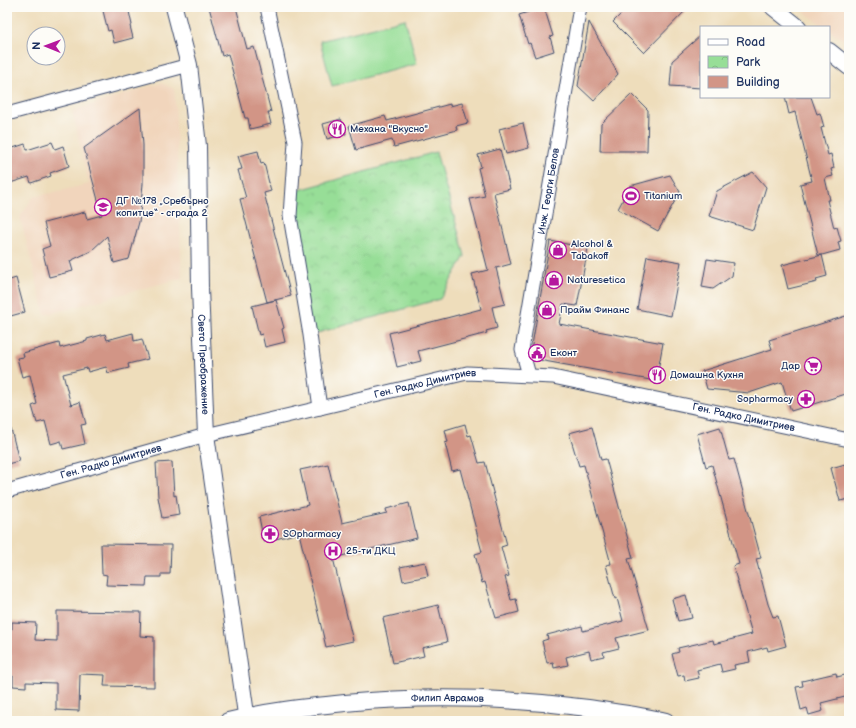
<svg xmlns="http://www.w3.org/2000/svg" width="856" height="728" font-family="'Balsamiq Sans',sans-serif">
	<defs>
		<pattern id="park-crowns" width="20" height="18" patternUnits="userSpaceOnUse"><rect width="20" height="18" fill="#97de97"/><path d="M2 6a3 3 0 1 1 6 0M12 15a3 3 0 1 1 6 0" fill="none" stroke="#82bf85"/></pattern>
	</defs>
	<rect width="100%" height="100%" fill="#fdfcf7"/>
	<filter id="ink" filterUnits="userSpaceOnUse"><feTurbulence type="fractalNoise" baseFrequency=".025" numOctaves="2"/><feDisplacementMap in="SourceGraphic" scale="8" xChannelSelector="R" yChannelSelector="G"/><feConvolveMatrix kernelMatrix="1 2 1 2 8 2 1 2 1" color-interpolation-filters="sRGB"/></filter>
	<filter id="wash" filterUnits="userSpaceOnUse"><feTurbulence type="fractalNoise" baseFrequency=".012" numOctaves="4" result="noise"/><feDisplacementMap in="SourceGraphic" scale="16" xChannelSelector="R" yChannelSelector="G"/><feGaussianBlur stdDeviation="0.9" result="paint"/><feColorMatrix in="noise" values="0 0 0 0 0 0 0 0 0 0 0 0 0 0 0 0 0 1.4 0 .05"/><feComposite in="paint" operator="in"/></filter>
	<g filter="url(#wash)">
		<rect width="100%" height="100%" fill="#edb"/>
		<path fill="#f1d5bc" d="M797 7H849V44L829 30V27H825Z
			M161 83 174 89 175 98 182 278 45 315 20 217 33 197 89 184 72 111Z"/>
		<path fill="url(#park-crowns)" stroke="#59867a" d="M436 152 465 256 440 299 310 335 292 192Z"/>
		<path fill="#97de97" stroke="#59867a" d="M405 19 417 64 332 86 320 41Z"/>
		<g id="blocks">
			<path fill="#d29586" d="M102 7H128L132 25 130 26 133 38 114 43 111 30 108 31Z
				M209 7H236L247 49 254 47 271 112H268L271 124 250 129 248 118H245L228 54 222 56Z
				M544 7 553 36 550 37 554 51 535 57 530 43 528 44 519 15Z
				M628 7H689L644 53 613 22Z
				M589 22 618 74 594 101 578 86Z
				M701 35V88L670 86 672 61Z
				M632 94 648 110 647 151H600L601 124Z
				M785 97H811L817 114 820 113 824 127 821 128 828 155 831 154 834 168 831 169 833 176 825 178 830 200H827L834 228 837 227 841 241 838 242 840 250 822 255 827 276 816 279 817 282 788 289 782 265 822 255H818L800 184 812 181 795 112 789 114Z
				M462 103 468 123 456 126 457 130 394 147 392 140 356 150 349 126 385 116 387 121 450 104V106Z
				M140 108 143 145V184L139 222 129 259 114 263 107 236 91 251 70 261 73 271 49 277 42 249 50 246 44 223 85 212 87 219 102 215 84 148Z
				M341 119 346 134 327 139 323 124Z
				M523 123 529 148 506 154 499 129Z
				M52 142 55 149 63 146 69 166 50 173 51 176 31 183 29 177 7 184V150L25 144 27 150Z
				M500 149 510 189 494 193 511 264 496 268 505 304 492 307 497 328 486 331 487 333 418 351 421 361 397 367 389 333 481 309 472 274 488 270 470 199 485 196 478 168 481 167 478 155Z
				M258 151 261 164 264 163 271 191 264 193 291 296 267 302 240 199 246 198 238 170 242 169 238 156Z
				M753 172 766 187 753 230 709 216 717 191Z
				M670 175 680 192 658 231 618 209 630 186Z
				M550 241 588 248 577 306 563 304 559 324 663 343 656 381 533 359 531 351Z
				M647 256 681 262 671 316 637 309Z
				M707 259 734 263 732 276 713 289 702 287Z
				M16 278 25 312 7 317V281Z
				M276 300 284 328 282 329 285 342 265 347 262 334 259 335 252 306Z
				M849 315V393L791 411 782 382 749 393 707 389 702 371 772 349 769 340Z
				M133 333 134 341 142 339 148 359 128 364 129 368 108 373 106 367 88 372 87 368 63 374 71 405 80 402 86 424 81 425 85 444 63 449 61 441 51 444 45 421 37 423 32 406 37 404 30 375 22 377 17 358 24 357 23 353 59 343 60 348 87 341V339L105 334 107 340Z
				M465 424 468 436 471 435 479 463 485 462 507 545 501 547 509 576 505 577 511 600 516 599 519 612 496 618 485 582 482 583 475 554 482 552 460 469 452 471 445 443 448 442 445 430Z
				M592 427 601 460 606 459 633 558 628 559 649 630 616 638 619 648 603 652 604 656 591 659 589 651 577 654 566 657 568 665 554 668 553 662 547 663 542 641 548 639 547 635 582 626 583 631 623 621 617 598 615 599 606 565 611 564 584 465 579 466 569 433Z
				M720 427 729 460 734 459 761 558 756 559 768 604 773 617 778 616 786 646 768 651 767 647 748 652 750 662 734 665 735 669 722 672 720 664 697 670 699 678 685 681 684 675 678 676 672 654 679 652 678 648 713 640 714 644 752 634 733 566 739 564 712 465 706 467 697 434Z
				M7 429H11L19 461 7 464Z
				M172 462 174 496 176 495 179 515 162 518 158 497 156 463Z
				M849 463V499L840 501 831 468Z
				M328 464 342 523 387 513 386 509 409 503 417 538 333 558 353 641 326 647 299 533 264 542 259 517 308 505 300 470Z
				M101 544 171 545 170 574H161V577H147L146 586 106 585 107 575 102 574Z
				M425 562 428 576 403 581 400 567Z
				M686 595 692 618 678 621 672 599Z
				M438 605 447 642 422 648 424 656 393 663 383 618Z
				M57 611 141 612 140 636 154 637V687L104 686 105 675 80 674 79 711 56 710V683L26 682V687L13 686V676H10L11 655 7 654V629H12V622L36 623 35 640 57 641Z
				M836 673 837 677 849 674V696L821 703 823 711 809 715 807 708 801 710 796 687 803 686 802 681Z"/>
		</g>
	</g>
	<g filter="url(#ink)">
		<use href="#blocks" fill-opacity="0" stroke="#3b496c" stroke-width="1"/>
		<g fill="none" stroke-linecap="round" stroke-linejoin="round">
			<g stroke="#3b496c" stroke-width="15">
				<g id="minor">
					<path d="M267 7 295 142 290 216 310 335 320 408"/>
					<path d="M7 114 189 65"/>
					<path id="s1" d="M529 375 522 350 580 7"/>
					<path id="s2" d="M7 491 206 435 467 373 553 377 849 440"/>
				</g>
			</g>
			<g stroke="#3b496c" stroke-width="18">
				<g id="tertiary">
					<path id="s3" d="M174 7 189 65 198 146 200 288 206 435 247 721"/>
					<path d="M773 7 798 27"/>
					<path d="M829 51 849 67"/>
					<path id="s4" d="M228 721C267 711 306 707 345 703 428 695 505 697 588 708 614 712 640 715 666 721"/>
				</g>
			</g>
			<use href="#minor" stroke="#fff" stroke-width="13"/>
			<use href="#tertiary" stroke="#fff" stroke-width="16"/>
		</g>
	</g>
	<defs>
		<g id="restaurant-ring" transform="scale(0.9)"><circle r="9.5" fill="#fdfcf7" stroke="#b5179e" stroke-width="1.5"/><path d="M-5-6h1v4h1v-4h1v4h1v-4h1v5L-1.5 .5V6h-2V.5L-5-1ZM5-6V6H3V1.5H1.5Q1.5-4 5-6Z" fill="#b5179e"/></g>
		<g id="stadium-ring" transform="scale(0.9)"><circle r="9.5" fill="#fdfcf7" stroke="#b5179e" stroke-width="1.5"/><path d="M0-5a6.5 5 0 1 0 0 10a6.5 5 0 1 0 0-10ZM-3.5-1.8h7v3.6h-7Z" fill="#b5179e"/></g>
		<g id="school-ring" transform="scale(0.9)"><circle r="9.5" fill="#fdfcf7" stroke="#b5179e" stroke-width="1.5"/><path d="M0-5L7-2L0 1L-7-2ZM-4 1L0 2.5L4 1V4Q0 6-4 4Z" fill="#b5179e"/></g>
		<g id="shop-ring" transform="scale(0.9)"><circle r="9.5" fill="#fdfcf7" stroke="#b5179e" stroke-width="1.5"/><path d="M-5-2.5h2.3a2.7 3.5 0 0 1 5.4 0H5L5.5 6h-11ZM-1.5-2.5h3a1.5 2.3 0 0 0-3 0Z" fill="#b5179e"/></g>
		<g id="civic-ring" transform="scale(0.9)"><circle r="9.5" fill="#fdfcf7" stroke="#b5179e" stroke-width="1.5"/><path d="M-.6-6.5H3V-4.5H.6V-3L4-1V1h2V6H-6V1h2V-1L-.6-3ZM-1.2 2.5V6h2.4V2.5Z" fill="#b5179e"/></g>
		<g id="supermarket-ring" transform="scale(0.9)"><circle r="9.5" fill="#fdfcf7" stroke="#b5179e" stroke-width="1.5"/><path d="M-6-5.5h2.5l.6 2H6L4.5 2H-2.5L-4.4-4H-6ZM-1.5 3.2a1.3 1.3 0 1 0 .1 0ZM3 3.2a1.3 1.3 0 1 0 .1 0Z" fill="#b5179e"/></g>
		<g id="pharmacy-ring" transform="scale(0.9)"><circle r="9.5" fill="#fdfcf7" stroke="#b5179e" stroke-width="1.5"/><path d="M-2-6h4v4h4v4h-4v4h-4v-4h-4v-4h4Z" fill="#b5179e"/></g>
		<g id="hospital-ring" transform="scale(0.9)"><circle r="9.5" fill="#fdfcf7" stroke="#b5179e" stroke-width="1.5"/><path d="M-5-5h3v3.5h4V-5h3V5h-3V1.5h-4V5h-3Z" fill="#b5179e"/></g>
	</defs>
	<g fill-rule="evenodd">
		<use href="#restaurant-ring" x="337" y="129"/>
		<use href="#stadium-ring" x="631" y="196"/>
		<use href="#school-ring" x="103" y="207"/>
		<use href="#shop-ring" x="558" y="250"/>
		<use href="#shop-ring" x="554" y="280"/>
		<use href="#shop-ring" x="547" y="310"/>
		<use href="#civic-ring" x="537" y="353"/>
		<use href="#supermarket-ring" x="813" y="366"/>
		<use href="#restaurant-ring" x="657" y="375"/>
		<use href="#pharmacy-ring" x="806" y="399"/>
		<use href="#pharmacy-ring" x="270" y="534"/>
		<use href="#hospital-ring" x="333" y="551"/>
	</g>
	<g text-anchor="middle" dominant-baseline="central" stroke-width="3" stroke-linejoin="round" paint-order="stroke">
		<g font-size="10" fill="#1b2f5e" stroke="#fdfcf7" text-anchor="start">
			<text x="350" y="129">Механа "Вкусно"</text>
			<text x="644" y="196">Titanium</text>
			<text x="116" y="201">ДГ №178 „Сребърно<tspan x="116" dy="12">копитце“ - сграда 2</tspan></text>
			<text x="571" y="244">Alcohol &amp;<tspan x="571" dy="12">Tabakoff</tspan></text>
			<text x="567" y="280">Naturesetica</text>
			<text x="560" y="310">Прайм Финанс</text>
			<text x="550" y="353">Еконт</text>
			<text x="800" y="366" text-anchor="end">Дар</text>
			<text x="670" y="375">Домашна Кухня</text>
			<text x="793" y="399" text-anchor="end">Sopharmacy</text>
			<text x="283" y="534">SOpharmacy</text>
			<text x="346" y="551">25-ти ДКЦ</text>
		</g>
		<g font-size="10" fill="#1b2f5e" stroke="#fdfcf7">
			<text stroke="none"><textPath href="#s1" startOffset="187">Инж. Георги Белов</textPath></text>
			<text stroke="none"><textPath href="#s3" startOffset="360">Свето Преображение</textPath></text>
			<text stroke="none"><textPath href="#s2" startOffset="432">Ген. Радко Димитриев</textPath></text>
			<text stroke="none"><textPath href="#s2" startOffset="756">Ген. Радко Димитриев</textPath></text>
			<text stroke="none"><textPath href="#s2" startOffset="108">Ген. Радко Димитриев</textPath></text>
			<text stroke="none"><textPath href="#s4" startOffset="221">Филип Аврамов</textPath></text>
		</g>
	</g>
	<rect width="856" height="728" fill="none" stroke="#fdfcf7" stroke-width="24"/>
	<rect x="700" y="26" width="130" height="72" fill="#fdfcf7" stroke="#a3aaba"/>
	<rect x="708" y="39" width="20" height="6" fill="#ffffff" stroke="#a3aaba"/>
	<text x="736" y="46" font-size="12" fill="#1b2f5e">Road</text>
	<rect x="708" y="56" width="20" height="12" fill="url(#park-crowns)" stroke="#a3aaba"/>
	<text x="736" y="66" font-size="12" fill="#1b2f5e">Park</text>
	<rect x="708" y="76" width="20" height="12" fill="#d29586" stroke="#a3aaba"/>
	<text x="736" y="86" font-size="12" fill="#1b2f5e">Building</text>
	<g transform="translate(46 46) rotate(271)"><circle r="19" fill="#fdfcf7" stroke="#a3aaba"/>
	<path d="M0-3L7 15L0 10L-7 15Z" fill="#b5179e"/>
	<text y="-6" font-size="11" font-weight="bold" text-anchor="middle" fill="#1b2f5e">N</text>
	</g>
</svg>
